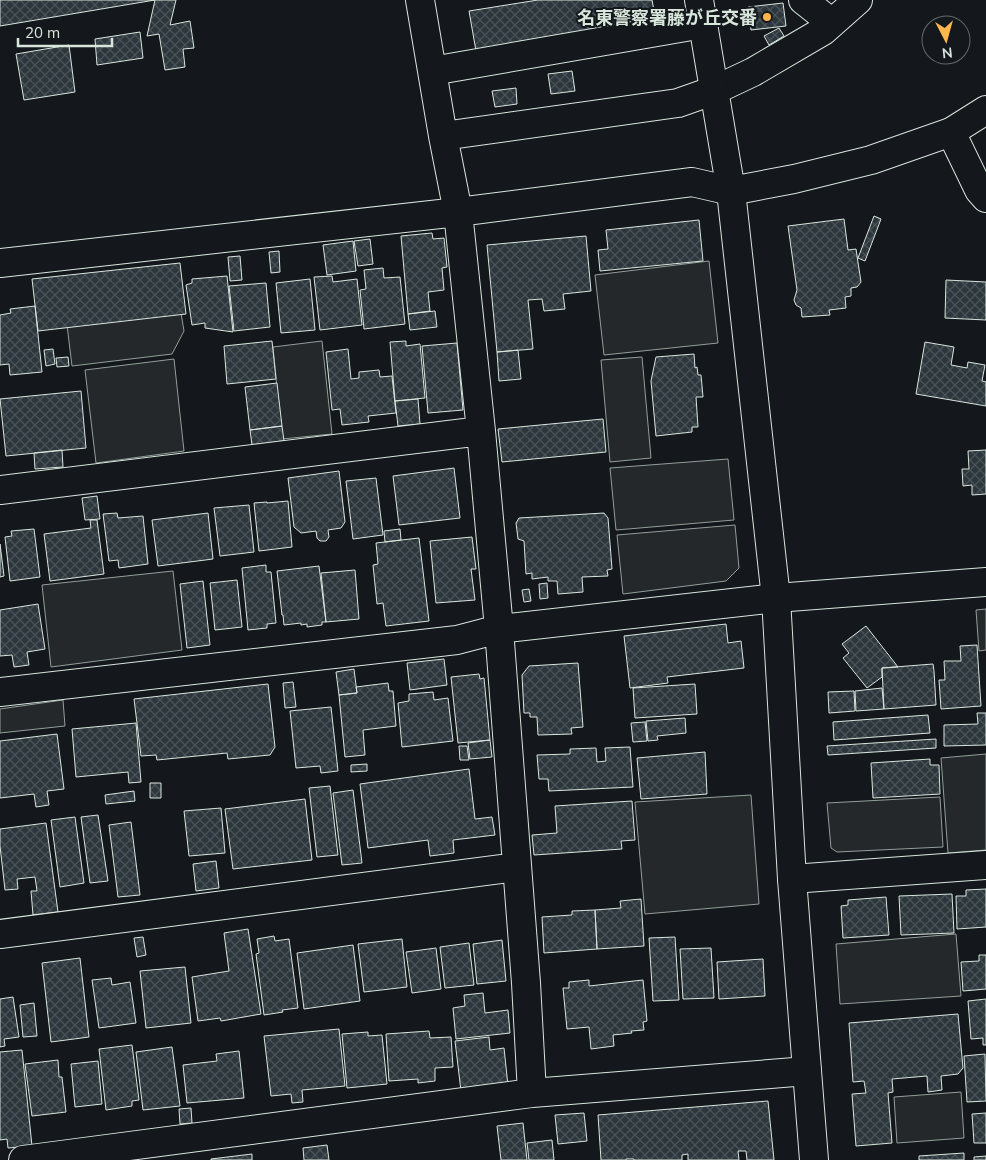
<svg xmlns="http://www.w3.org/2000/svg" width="986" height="1160" font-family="Mulish,'Noto Sans JP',sans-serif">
	<defs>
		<pattern id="building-cross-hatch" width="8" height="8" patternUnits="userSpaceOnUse" patternTransform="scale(1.25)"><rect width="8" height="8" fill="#2c363c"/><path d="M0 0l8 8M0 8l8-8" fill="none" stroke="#4a5358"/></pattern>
	</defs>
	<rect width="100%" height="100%" fill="#14181c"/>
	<path fill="#24282b" stroke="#939e99" d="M709 261 718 343 604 355 595 275Z
		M181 313 184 331 172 354 72 366 67 325Z
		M322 341 332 434 282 439 273 347Z
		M642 357 651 458 610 462 601 360Z
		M174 359 184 451 96 463 85 370Z
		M728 459 734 520 616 530 610 468Z
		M735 525 739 568 726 581 623 594 617 535Z
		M173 571 182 650 51 667 42 585Z
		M986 609V650L979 651 976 610Z
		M63 700 65 726 0 733V709Z
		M986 754V850L948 853 941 758Z
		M751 795 759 904 645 914 635 802Z
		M940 797 943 847 837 852 831 848 827 803Z
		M956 934 961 996 840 1004 836 944Z
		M961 1092 964 1138 897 1143 894 1097Z"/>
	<path fill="url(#building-cross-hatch)" stroke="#d8e6dc" d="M0 0H155L0 26Z
		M155 0H176L170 25 190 21 194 48 183 49 185 67 165 70 159 34 147 36Z
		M538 0H652L656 21 476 51 469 11Z
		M783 3 786 26 751 30 748 7Z
		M779 28 784 36 769 45 764 36Z
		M140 32 143 58 97 65 95 39Z
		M69 45 75 92 24 100 16 54Z
		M572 71 575 91 551 94 548 74Z
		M516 88 517 104 495 107 492 91Z
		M874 216 881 219 865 261 858 258Z
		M844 219 848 250 856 249 861 282 857 287 851 288V296L845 297 846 308 829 310 830 315 802 317 801 308 796 305 794 300 797 290 788 226Z
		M699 220 703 261 600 271 598 250 608 249 606 230Z
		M432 233 433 239 444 238 447 267 442 268 444 290 428 292 430 311 408 314 401 236Z
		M586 236 591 291 563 294 565 309 544 311 542 299 528 300 533 349 497 352 487 245Z
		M370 239 373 264 358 266 354 241Z
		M353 241 356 271 327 275 323 245Z
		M279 251 280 272 271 273 269 252Z
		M240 256 242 280 230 281 228 257Z
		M180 263 186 314 38 331 32 279Z
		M383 268 384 278 400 277 405 324 364 329 360 290 366 289 364 270Z
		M227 276 233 332 205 328V323L192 325 186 285 192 283V279Z
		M332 276 333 282 357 279 362 325 320 330 314 277Z
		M310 279 315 330 281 333 276 283Z
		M946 280 986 282V320L945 318Z
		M266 283 270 327 234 331 229 286Z
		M35 306 42 372 10 375 9 364 0 365V315L11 313 10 309Z
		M435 311 437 327 410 330 408 314Z
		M272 341 276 379 227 384 224 346Z
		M406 341V346L420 344 425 398 395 401 390 342Z
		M925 342 954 347 951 365 967 368 968 362 985 365 982 381 986 382V406L916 394Z
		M457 343 463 410 428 413 422 346Z
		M53 349 55 364 46 366 44 350Z
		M348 349 351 379 359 378V372L379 370 380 377 392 376 396 413 368 416 369 422 342 425 340 409 332 410 326 352Z
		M518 350 521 379 499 381 497 352Z
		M694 354 695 368 697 367 698 375H701L703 397H696L698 427H692V432L656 436 651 381 656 357Z
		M68 357 69 366 57 367 56 358Z
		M277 383 282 426 250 430 245 387Z
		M81 391 86 448 6 456 0 399Z
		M418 399 420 424 398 426 395 401Z
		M603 419 606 452 502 462 498 429Z
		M282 426 284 441 252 445 250 430Z
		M62 450 63 467 35 469 34 453Z
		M986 450V494L972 495V485L963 486 962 469H969L968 451Z
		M454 468 460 518 399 525 393 476Z
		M339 471 345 522 341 528 328 530 329 537 326 541H320L317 538 316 531 301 533 294 527 288 478Z
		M376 478 383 535 353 539 346 481Z
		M97 496 100 519 85 520 82 498Z
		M288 501 292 547 259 551 254 503 267 502V503Z
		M249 505 254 552 220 556 214 508Z
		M117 513 118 518 143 516 148 564 119 568 118 560 109 561 103 514Z
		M208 513 213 559 158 566 152 520Z
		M604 513 608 518 612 569 607 570 608 576 582 577 583 592 558 594 557 581H548V577L532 579V573L526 574 524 541 518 539 516 523 519 518Z
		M90 520H97L104 574 50 581 44 534 91 528Z
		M34 529 40 577 10 581 5 537 12 536 11 531Z
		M400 529 401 540 385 542 384 531Z
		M472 537 476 569H471L475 600 436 603 430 541Z
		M419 538 429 621 386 626 383 603 377 604 373 565 378 564 376 543Z
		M0 544 4 576 0 577Z
		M266 565V572H271L276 623 267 624V628L248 630 242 568Z
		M319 566 326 622H322V625L307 627V624L301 625V623L284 625 283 615H282L277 571Z
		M355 570 359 619 326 622 321 573Z
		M237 580 242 627 215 630 210 583Z
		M203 581 210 645 187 648 180 584Z
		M547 583 548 598 540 599 539 584Z
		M529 589 531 601 524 602 522 590Z
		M38 604 45 649 27 652 29 665 14 667 12 655 0 656V610Z
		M726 624 728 643 741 641 744 668 667 677 668 683 630 688 624 636Z
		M866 626 898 667 882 668V677L867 688 843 658 849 653 842 644Z
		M977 645 981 706 941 709 939 680H945L944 661H961L960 646Z
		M444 659 447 685 410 690 407 663Z
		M578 663 583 727 571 728 572 734 538 735 537 717H530V713H524L522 675 529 666Z
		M933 664 934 671 936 705 884 709 882 668Z
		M354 669 357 693 339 695 336 672Z
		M479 674 480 679 484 678 490 740 458 743 451 677Z
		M293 682 296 707 285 708 283 683Z
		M388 683 389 691H393L396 726 363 730 365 755 345 757 339 695 357 693 356 687Z
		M268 684 275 747 270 755 228 759 227 753 157 760 156 755 141 756 134 699Z
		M695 684 697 714 635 718 633 688Z
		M882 688 884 709 856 711 855 691Z
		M854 691 855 711 829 713 828 692Z
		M433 692 434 700 448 698 453 741 402 747 398 703 409 701V694Z
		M331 707 338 771 321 773 320 766 296 768 290 711Z
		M977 713H986V745L944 746V725L978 724Z
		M928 715 930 733 834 740 833 722Z
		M685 718 686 733 657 736 658 740 648 741 646 721Z
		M645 722 647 741 633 742 631 723Z
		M136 723 141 782 129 783 128 772 76 777 72 729Z
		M57 734 64 789 47 791 49 805 36 807 34 794 0 798V741Z
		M936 739V748L828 755 827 746Z
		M490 740 492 757 470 759 468 743Z
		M459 746H467L469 760H460Z
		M630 747 633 787 549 791 548 779H539L537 755 570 754V749L596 748 597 762 606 761 605 748Z
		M705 752 707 794 641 799 637 758Z
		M930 759V765H939L940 794 873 798 871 763Z
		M367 764V771L351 772V765Z
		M469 769 475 819 492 817 495 835 453 840 454 853 430 856 428 840 368 848 360 784Z
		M150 783H161V798H150Z
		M330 786 338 855 317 857 309 788Z
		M353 790 362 863 342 865 333 793Z
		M134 791 135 801 106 804 105 795Z
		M305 799 312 860 233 869 225 809Z
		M632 801 635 840 621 841 622 849 534 855 532 835 557 833 555 806Z
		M221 808 225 853 189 856 184 811Z
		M98 815 108 881 90 883 81 817Z
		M75 817 84 883 60 887 51 820Z
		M131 822 140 895 118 897 109 825Z
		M46 823 58 912 33 915 31 891H37L35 877 17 879 18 889 5 890 0 846V829Z
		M216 861 219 888 196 891 193 864Z
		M986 889V927L957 929 956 896H966V890Z
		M952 894 954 933 901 935 899 896Z
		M886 897 889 935 843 938 841 906 848 905V900Z
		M641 899 644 946 597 949 595 910 621 908 620 901Z
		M595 910 597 949 544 953 542 917 572 915V911Z
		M248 929 261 1014 221 1021 220 1018 198 1021 192 977 229 971 224 933Z
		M274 936 275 941 289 939 298 1008 282 1010 283 1012 264 1015 256 954 259 953 257 939Z
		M143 937 146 955 137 957 134 938Z
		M675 937 679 1000 653 1001 649 938Z
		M402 939 407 987 364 992 358 944Z
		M502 940 506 981 477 984 473 944Z
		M469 943 474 985 445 988 440 947Z
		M353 945 360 1001 304 1009 297 953Z
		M436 948 441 989 412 993 406 952Z
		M711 948 714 998 683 999 680 949Z
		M979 955H986V989L963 991 961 962 979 961Z
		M80 958 89 1037 51 1042 42 963Z
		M763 959 765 996 719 999 717 962Z
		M185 967 191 1023 146 1028 140 971Z
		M111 978 112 985 130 982 136 1023 99 1028 92 980Z
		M589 980V986L643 980 647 1021 643 1022 644 1030 631 1031 632 1033 613 1035 614 1046 591 1049 589 1027 567 1029 563 988H569V982Z
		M483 993 485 1013 508 1010 510 1033 456 1039 453 1008 465 1006 464 995Z
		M13 997 19 1037 4 1039 5 1046 0 1047V999Z
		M986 999V1045H983V1038L971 1039 968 1001Z
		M34 1003 37 1036 23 1037 20 1005Z
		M958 1014 963 1068 958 1074 941 1076 942 1090 928 1092 927 1076 892 1079 893 1092 888 1093 892 1143 856 1146 852 1094 866 1093 864 1081 853 1082 849 1023Z
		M339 1029 345 1086 302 1090 303 1102 292 1103 291 1094 271 1096 264 1036Z
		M429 1031 430 1038 451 1037 453 1067 435 1068V1081L418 1083V1079L389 1081 386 1034Z
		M368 1032V1036L382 1035 387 1084 347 1088 342 1034Z
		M489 1037 490 1050 504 1048 508 1086 461 1091 455 1041Z
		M132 1045 139 1100 132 1101V1106L106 1110 99 1049Z
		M172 1047 180 1106 143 1110 136 1052Z
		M22 1050 32 1146 8 1148 7 1139 0 1140V1052Z
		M239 1051 244 1098 187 1103 183 1065 217 1061 216 1054Z
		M985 1054 986 1101 967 1102 964 1056Z
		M58 1060 59 1077H62L66 1112 32 1116 25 1064Z
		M98 1061 102 1104 75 1107 71 1064Z
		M768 1101 774 1160H747L746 1151H738L739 1160H688V1154L682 1155V1160H634V1159H626V1160H601L598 1115Z
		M191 1108 192 1123 180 1124 179 1109Z
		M584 1113 587 1141 558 1144 555 1115Z
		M986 1113V1143H974L972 1114Z
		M523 1123 527 1160H501L497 1126Z
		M552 1140 554 1160H529L527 1143Z
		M327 1145 329 1160H304L303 1148Z
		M964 1153V1160H919V1156Z
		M252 1154V1160H211V1159Z
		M986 1156V1160H974V1157Z"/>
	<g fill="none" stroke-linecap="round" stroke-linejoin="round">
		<g stroke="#d8e6dc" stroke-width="30">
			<path id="street" d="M420 0 443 136 458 212 481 431 499 629 526 983 532 1093
				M803 0 832 23
				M432 71 703 24
				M951 132 979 190 986 198
				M443 136 678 103 715 90 753 72 823 31 858 0
				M0 263 458 212 692 182 731 191
				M0 490 481 431
				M0 692 457 640 499 629 776 598 986 582
				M792 879 986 865
				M0 934 516 867
				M23 1160 532 1093 807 1071"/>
		</g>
		<g stroke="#d8e6dc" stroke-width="30">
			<path id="secondary" d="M699 0 731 191 776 598 792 879 814 1160
				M731 191 794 179 871 160 951 132 986 110"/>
		</g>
		<use href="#street" stroke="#14181c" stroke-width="28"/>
		<use href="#secondary" stroke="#14181c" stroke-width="28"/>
	</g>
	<circle fill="#ffb74d" stroke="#14181c" stroke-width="2" cx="767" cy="17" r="5"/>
	<g text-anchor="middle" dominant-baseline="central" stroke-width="4" stroke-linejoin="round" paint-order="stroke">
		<g font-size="18" font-weight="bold" fill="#d8e6dc" stroke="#14181c" text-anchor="end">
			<text x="757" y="17">名東警察署藤が丘交番</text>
		</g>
	</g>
	<g transform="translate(946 40) rotate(174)"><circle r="24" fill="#14181c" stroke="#626a69"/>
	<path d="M0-4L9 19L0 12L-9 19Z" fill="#ffb74d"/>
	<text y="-8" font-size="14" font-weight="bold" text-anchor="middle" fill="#d8e6dc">N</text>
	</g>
	<path d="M18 38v8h94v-8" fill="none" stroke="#d8e6dc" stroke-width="2.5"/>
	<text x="25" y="38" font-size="15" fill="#d8e6dc" stroke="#14181c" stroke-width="4" paint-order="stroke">20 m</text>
</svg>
